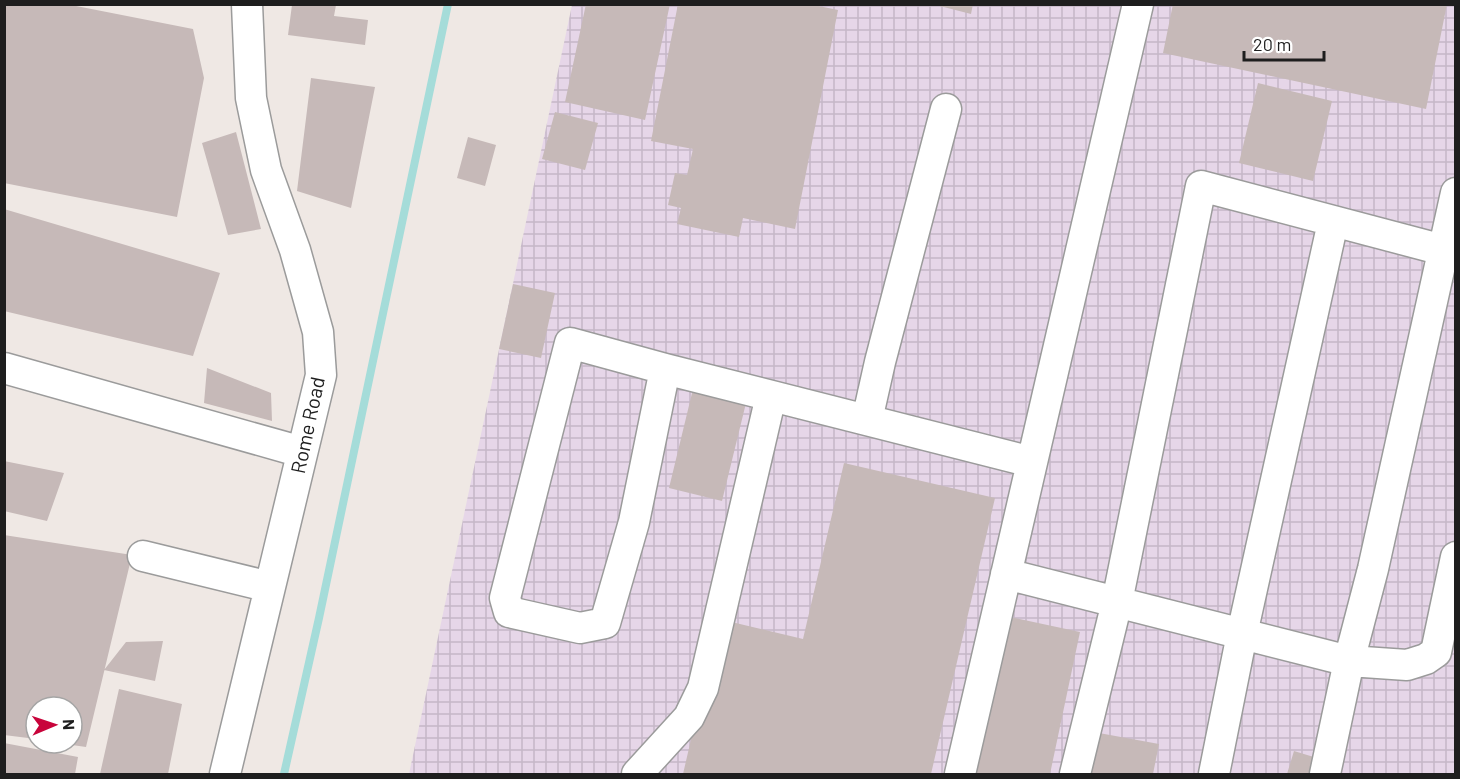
<svg xmlns="http://www.w3.org/2000/svg" width="1460" height="779" font-family="Barlow,sans-serif">
	<defs>
		<pattern id="industrial-grid" width="8" height="8" patternUnits="userSpaceOnUse" patternTransform="scale(1.5)"><rect width="8" height="8" fill="#e6d6e8"/><path d="M0 4h8M4 0v8" fill="none" stroke="#c5b7c7"/></pattern>
	</defs>
	<rect width="100%" height="100%" fill="#efe8e4"/>
	<path fill="url(#industrial-grid)" d="M572 5H1455V774H409Z"/>
	<g fill="none" stroke-linecap="round" stroke-linejoin="round">
		<path stroke="#a5dcd9" stroke-width="8" d="M284 774 319 618 448 4"/>
	</g>
	<path fill="#c6b9b8" d="M4 4H66L193 29 204 78 177 217 4 183Z
		M586 4H670L645 120 565 102Z
		M678 4H809L838 10 795 229 743 218 739 237 677 224 681 208 668 205 675 173 687 175 693 149 651 141Z
		M932 4H973L971 14Z
		M1173 4H1447L1426 109 1163 53Z
		M292 5H336L334 16 368 20 365 45 288 35Z
		M311 78 375 87 351 208 297 191Z
		M1258 83 1332 101 1313 181 1239 163Z
		M555 112 598 123 585 170 542 159Z
		M236 132 261 229 228 235 202 143Z
		M468 137 496 145 485 186 457 178Z
		M4 209 220 273 193 356 4 311Z
		M513 284 555 293 541 358 499 349Z
		M207 368 271 393 272 421 204 403Z
		M693 389 746 403 722 501 669 488Z
		M4 461 64 473 47 521 4 511Z
		M844 463 995 498 931 774H683L719 619 803 639Z
		M4 535 132 555 86 747 72 745V707H36V739L4 735Z
		M1001 615 1080 632 1050 774H967Z
		M163 641 155 681 104 670 126 642Z
		M119 689 182 704 168 774H100Z
		M1099 733 1159 744 1153 774H1100L1091 773Z
		M4 743 78 757 75 774H4Z
		M1294 751 1317 758 1312 774H1287Z"/>
	<g fill="none" stroke-linecap="round" stroke-linejoin="round">
		<g stroke="#9b9b9b" stroke-width="33">
			<path id="minor" d="M4 368 302 452
				M665 369 634 522 605 623 580 628 509 612 505 598 570 343 665 369 1032 462
				M867 420 880 362 946 109
				M143 556 270 587
				M1006 574 1349 661 1407 665 1426 659 1436 652 1456 557
				M225 774 321 375 318 332 295 250 266 170 251 98 247 4
				M637 774 689 717 703 688 771 396
				M960 774 1138 4
				M1075 774 1117 602 1201 186 1443 250
				M1214 774 1242 634 1333 222
				M1325 774 1349 661 1373 569 1456 193"/>
		</g>
		<use href="#minor" stroke="#fff" stroke-width="30"/>
	</g>
	<g text-anchor="middle" dominant-baseline="central" stroke-width="4.5" stroke-linejoin="round" paint-order="stroke">
		<g font-size="20" fill="#1e1e1e" stroke="#fff">
			<text transform="translate(307 425) rotate(-78)">Rome Road</text>
		</g>
	</g>
	<rect width="1460" height="779" fill="none" stroke="#1e1e1e" stroke-width="12"/>
	<g transform="translate(54 725) rotate(88)"><circle r="28" fill="#ffffff" stroke="#a5a5a5" stroke-width="1.5"/>
	<path d="M0-4.5L10 22L0 15L-10 22Z" fill="#c8043b"/>
	<text y="-9" font-size="16" font-weight="bold" text-anchor="middle" fill="#1e1e1e">N</text>
	</g>
	<path d="M1244 51v9h80v-9" fill="none" stroke="#1e1e1e" stroke-width="3"/>
	<text x="1253" y="51" font-size="18" fill="#1e1e1e" stroke="#ffffff" stroke-width="4.5" paint-order="stroke">20 m</text>
</svg>
